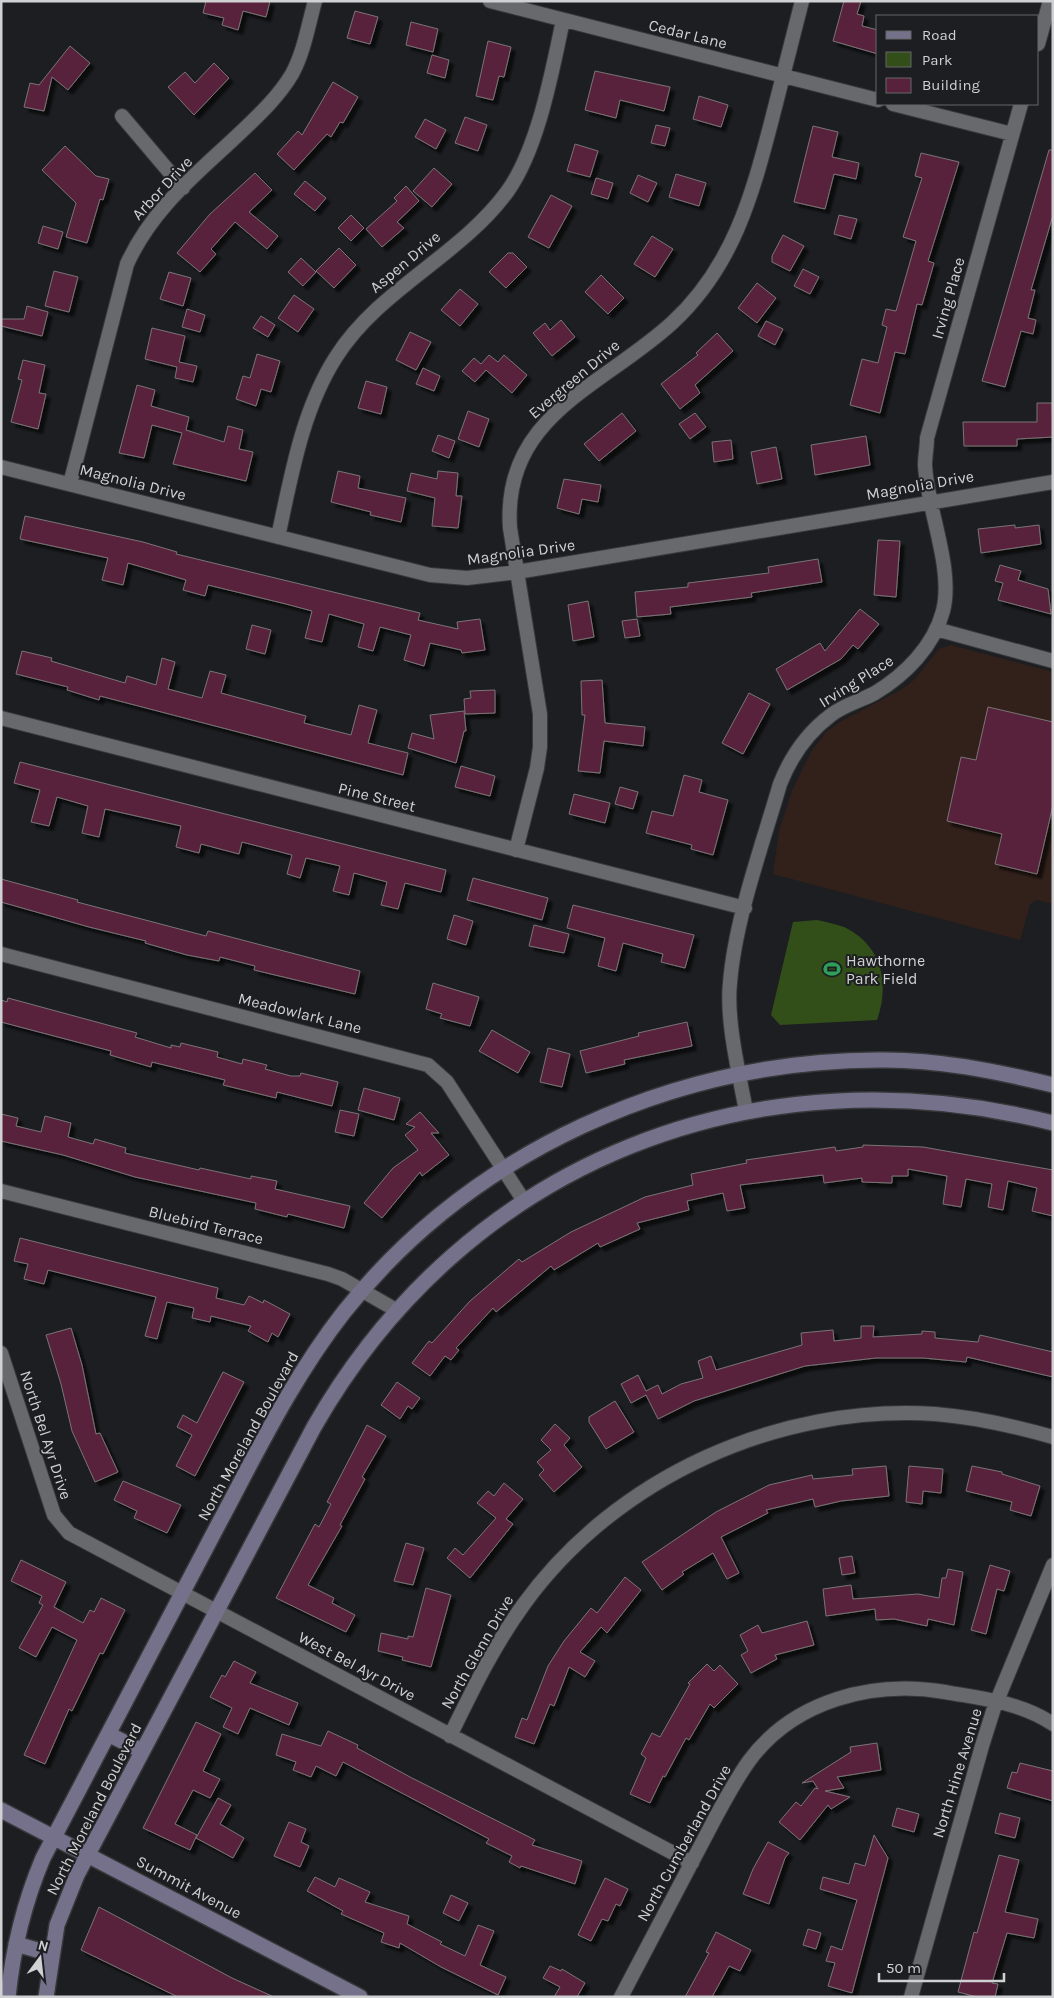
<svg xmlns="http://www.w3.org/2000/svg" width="1054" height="1998" font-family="Karla,sans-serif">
	<defs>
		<filter id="shadow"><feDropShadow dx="4.5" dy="4.5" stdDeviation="1" flood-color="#0009"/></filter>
	</defs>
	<rect width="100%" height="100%" fill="#1d1e21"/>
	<path fill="#32211a" d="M951 645 1053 672V904L1037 900 1030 904 1020 940 773 874 779 831 792 791 811 752 826 732 840 722 902 689 914 680 939 649Z"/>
	<path fill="#324f1a" d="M817 920C826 922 836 924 844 927 882 945 890 983 877 1020L780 1025 771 1015 793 922Z"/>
	<path fill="#59223c" stroke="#797476" filter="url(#shadow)" d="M206 1H270L266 17 243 11 238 30 222 25 224 18 203 13Z
		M844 1H861L857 14 864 16 862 26 878 30V54L833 41Z
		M355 11 378 17 370 44 347 38Z
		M411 22 438 29 433 52 406 45Z
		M488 41 511 47 504 77 499 76 493 100 476 96Z
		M70 46 90 63 68 90 52 77 44 111 24 107 30 83 39 85Z
		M432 55 449 60 445 78 427 73Z
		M214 63 229 78 194 115 168 87 185 72 195 83Z
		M595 71 670 87 664 111 620 100 616 118 585 110Z
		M333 82 358 97 343 123 340 122 331 137 327 134 294 170 277 154 298 131 302 135Z
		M699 96 728 105 721 127 693 119Z
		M465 117 487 125 478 151 455 143Z
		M425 119 446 130 436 149 415 137Z
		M656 125 670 128 665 146 651 143Z
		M813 126 838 132 832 157 859 163 856 179 834 174 825 209 794 202Z
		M575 144 598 151 590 177 567 171Z
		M65 146 96 176 109 179 103 200 100 199 87 243 66 237 76 203 42 170Z
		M1049 150H1053V215L1031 290H1035L1028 318 1036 320 1033 334 1021 331 1005 387 982 381Z
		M921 153 959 162 928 261 934 263 922 305 917 304 905 354 895 352 880 413 850 405 862 359 878 363 887 327 882 325 886 309 896 311 916 241 903 237 922 178 915 176Z
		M434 168 452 184 432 207 413 191Z
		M255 173 272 190 249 212 278 236 267 249 235 222 211 249 216 254 200 272 177 253 210 214Z
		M676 174 706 183 699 206 669 197Z
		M638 175 657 183 648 202 630 193Z
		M596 178 613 183 608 199 591 194Z
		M305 181 326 198 315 211 294 194Z
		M406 186 419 201 397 222 404 228 382 247 366 229 397 201 394 198Z
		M551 195 572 206 549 248 528 237Z
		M351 215 364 228 351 241 338 228Z
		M839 215 857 219 851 239 834 234Z
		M43 226 63 232 58 249 38 243Z
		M783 235 804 246 790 271 772 262V256Z
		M652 236 673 249 655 277 634 264Z
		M339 248 356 265 334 288 316 271Z
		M508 253H513L527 267 506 288 489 272Z
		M301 258 316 272 303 286 288 272Z
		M803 269 819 277 810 294 794 286Z
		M54 271 78 277 69 312 45 306Z
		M169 272 191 278 183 306 160 299Z
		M601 275 624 298 608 314 585 292Z
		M757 283 776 298 757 323 738 308Z
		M460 289 478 304 460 326 441 310Z
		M294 295 314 309 298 332 278 318Z
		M27 306 48 312 42 336 1 326V319H24Z
		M187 309 205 315 200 332 182 327Z
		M261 316 275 325 268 337 253 328Z
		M561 320 575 337 552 356 533 333 545 323 550 330Z
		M766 321 783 329 775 345 758 336Z
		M152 328 185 336 179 362 197 366 193 382 175 378 177 367 145 359Z
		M410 332 431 342 416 370 396 360Z
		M717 333 733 351 695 385 700 393 680 409 661 384 698 355 696 353Z
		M257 354 280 361 271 392 261 389 256 406 236 399 243 376 250 378Z
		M489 355 498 362 504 355 527 375 512 393 486 370 475 382 462 371 474 358 481 364Z
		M23 360 45 365 39 393 46 394 38 429 11 422 22 380 18 379Z
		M423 368 440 376 434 391 416 384Z
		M366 381 387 387 381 414 358 408Z
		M137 385 155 390 151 406 189 417 186 430 224 442 228 426 243 430 239 449 253 452 246 481 173 464 182 433 152 425 144 458 119 453Z
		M1037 403H1052L1053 437 1017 439V446H964L963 422H1037Z
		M468 411 489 419 479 447 458 439Z
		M622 413 636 431 599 461 584 444Z
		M695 413 706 427 690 439 679 424Z
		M438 435 455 441 449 458 432 451Z
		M866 436 870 465 815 475 811 445Z
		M731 440 733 459 714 462 712 442Z
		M776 447 782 479 757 484 751 452Z
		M338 471 360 476 358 488 406 498 401 522 370 515 371 512 331 502Z
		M438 471 458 473 456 496H462L458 528 432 526 435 498 407 491 411 473 437 479Z
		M564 479 601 485 598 502 582 499 579 514 557 508Z
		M25 516 143 542 177 552 176 554 420 613 418 620 458 629 457 622 480 619 485 650 462 653 461 650 430 643 424 666 404 660 411 635 380 627 373 651 358 647 364 624 329 614 322 642 305 638 312 611 286 604 208 585 205 596 183 590 186 580 128 563 123 585 102 580 108 558 20 539Z
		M1015 525V528L1039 525 1041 544 981 553 978 529Z
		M878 540 900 541 896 597 874 595Z
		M818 559 822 582 751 593 752 597 670 607 671 614 637 617 635 592 688 587V583L769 573 768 567Z
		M1000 565 1021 571 1018 580 1048 589 1051 614 998 600 1003 583 995 581Z
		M588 601 594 637 573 641 568 605Z
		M860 609 879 624 858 649 853 645 841 659 787 690 776 669 820 643 825 651Z
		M637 619 640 636 625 638 622 621Z
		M252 625 271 630 265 654 246 649Z
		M22 651 52 658 51 661 125 683 127 676 156 685 162 658 175 662 168 689 202 698 210 671 226 675 221 693 306 716 304 723 351 735 359 705 377 710 368 743 408 753 403 775 100 696 99 700 67 690 68 687 16 674Z
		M602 680 605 723 645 727 643 746 604 741 600 773 578 771 585 715H582L581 681Z
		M495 690V713L465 714 464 699 471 698 470 691Z
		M749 693 770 704 743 754 722 743Z
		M988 707 1053 722V805L1037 874 995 864 1002 834 947 821 961 757 976 760Z
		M464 711 466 731H464L456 763 408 748 412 733 434 739 430 715Z
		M20 762 446 870 441 892 405 883 398 909 381 905 387 882 354 873 349 895 333 891 340 866 306 858 300 878 287 874 292 855 242 842 239 854 201 844 199 853 176 847 181 826 105 809 99 837 82 833 88 806 57 797 49 826 31 822 40 790 14 783Z
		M461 766 495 776 490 796 455 787Z
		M684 775 702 780 699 792 728 800 713 855 691 849 692 845 646 833 652 811 673 816Z
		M620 787 638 792 633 809 615 804Z
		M574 794 610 803 605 823 569 814Z
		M473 878 548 898 542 920 467 900Z
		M1 879 78 900 77 902 206 936 208 931 360 971 355 994 254 970 255 966 220 957 219 961 187 955 145 943 146 941 89 927 1 902Z
		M573 905 694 935 685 968 661 962 663 954 623 943 616 971 598 966 605 938 567 928Z
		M454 915 473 921 466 945 447 939Z
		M534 925 569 934 564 953 529 946Z
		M433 983 479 997 470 1026 440 1018 442 1014 426 1009Z
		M8 998 137 1033 135 1037 171 1048V1045L180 1047 181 1043 218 1052 217 1057 242 1064 243 1059 267 1065 265 1069 291 1076H300L301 1073 338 1082 332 1106 277 1092 276 1098 223 1085 225 1080 152 1062 151 1067 110 1055 111 1051 1 1022V1000L7 1002Z
		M687 1022 692 1046 624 1060 625 1064 586 1073 580 1051 639 1036 638 1033Z
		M492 1030 530 1052 518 1073 479 1051Z
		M548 1048 570 1054 562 1087 540 1082Z
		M364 1088 400 1098 394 1120 358 1110Z
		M340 1110 359 1114 354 1136 335 1132Z
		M420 1112 439 1133H431L449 1155 422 1176 420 1172 382 1218 364 1203 393 1168 418 1150 405 1135 415 1127 406 1124Z
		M1 1114 18 1118 16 1126 41 1132 45 1116 71 1123 68 1137 93 1144 95 1139 126 1148 125 1153 199 1170 200 1168 251 1179V1176L277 1181 275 1189 350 1206 344 1228 288 1214 287 1217 255 1209 256 1203 135 1177 63 1155 1 1141Z
		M863 1145 923 1147 1053 1170V1216L1032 1211 1037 1188 1008 1181 1003 1210 988 1207 992 1184 966 1179 961 1207 943 1204 947 1176 908 1169V1176H892V1183L862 1182V1178L824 1183 823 1175 740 1185 745 1208 727 1211 723 1193 687 1201 689 1210 637 1223 640 1229 600 1247 598 1243 554 1270 551 1266 496 1312 493 1308 456 1348 459 1350 451 1360 445 1356 430 1376 412 1363 429 1341 432 1343 470 1301 519 1259 522 1262 571 1232 645 1197 693 1185 691 1174 747 1163 746 1160 835 1147 836 1151 863 1147Z
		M20 1238 218 1288 216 1298 244 1305 249 1296 263 1303 264 1300 290 1314 278 1337 272 1333 268 1342 248 1331 251 1326 211 1316 210 1322 192 1318 194 1308 167 1302 157 1339 145 1336 156 1297 48 1270 44 1284 24 1279 28 1264 14 1261Z
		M861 1326H874L873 1337 922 1334V1331L935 1332V1338L978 1342 980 1335 1053 1352V1377L967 1357 966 1362 923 1358H876L805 1366 694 1401 658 1419 646 1395 631 1403 621 1384 638 1375 646 1391 658 1385 662 1394 681 1384 703 1378 698 1361 711 1356 716 1370 802 1345 801 1333 833 1330 834 1341 861 1338Z
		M71 1328 82 1365 96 1434 100 1433 118 1472 95 1482 72 1431 61 1384 46 1335Z
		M223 1372 244 1382 195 1476 176 1466 192 1435 177 1427 183 1415 197 1423Z
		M397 1382 420 1398 412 1409 408 1406 400 1419 381 1405Z
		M615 1401 634 1432 606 1449 589 1422V1417Z
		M555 1424 570 1438 564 1445 582 1467 554 1492 539 1475 544 1470 537 1462 551 1450 541 1440Z
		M367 1425 386 1436 362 1477 365 1479 340 1525 342 1526 308 1585 334 1598 332 1603 355 1615 346 1632 276 1598 315 1524 319 1527 331 1504 327 1502Z
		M886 1466 889 1496 841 1501 815 1507 813 1499 766 1510 768 1513 721 1537 739 1573 727 1579 713 1553 682 1572 684 1574 662 1590 642 1562 716 1512 769 1485 812 1475 813 1479 853 1475 852 1469Z
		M909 1466 943 1469 941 1493 923 1491 922 1504 906 1502Z
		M972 1466 1002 1472V1474L1040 1486 1031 1516 1010 1510 1012 1502 966 1491Z
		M123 1481 181 1505 167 1533 134 1518 137 1511 114 1500Z
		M504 1483 523 1499 506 1519 513 1524 470 1578 447 1558 455 1548 463 1555 496 1518 477 1503 488 1491 494 1496Z
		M406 1543 424 1548 413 1585 394 1581Z
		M852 1556 855 1573 842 1575 839 1558Z
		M21 1560 66 1582 54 1607 83 1623 90 1610 94 1612 101 1598 125 1610 103 1654 100 1653 72 1711 69 1709 45 1764 24 1755 77 1640 52 1627 36 1657 19 1648 43 1605 39 1603 42 1596 11 1581Z
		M990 1565 1010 1571 1004 1591 997 1589 986 1634 971 1630Z
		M948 1569 963 1572 954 1625 928 1619 927 1626 894 1619 876 1620 875 1609 826 1616 823 1589 851 1585 853 1599 918 1594 939 1598 942 1578H946Z
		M625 1577 641 1590 607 1633 601 1627 580 1652 595 1661 585 1677 569 1667 554 1706 550 1704 534 1744 515 1737 522 1718 527 1720 548 1666 564 1641 591 1608 597 1613Z
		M426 1588 451 1595 431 1667 402 1660 403 1657 378 1651 381 1633 408 1639V1636L413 1637Z
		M807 1621 814 1645 775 1655 777 1659 751 1673 741 1655 748 1651 740 1635 758 1625 762 1633Z
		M234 1661 256 1672 250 1683 298 1703 289 1725 250 1708 238 1734 223 1727 232 1708 210 1697 222 1675 225 1677Z
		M707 1664 714 1671 720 1665 738 1684 714 1708 710 1704 689 1740 686 1738 665 1777 663 1776 650 1803 630 1794 646 1758 641 1754 652 1733 660 1737 690 1684 688 1683Z
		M196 1722 221 1734 203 1771 220 1779 210 1798 193 1790 175 1824 197 1835 190 1850 143 1828Z
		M328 1731 358 1745 357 1748 410 1777 535 1840 532 1845 582 1861 575 1884 521 1866 520 1868 509 1862 512 1856 486 1843 489 1839 343 1762 336 1776 316 1766 311 1777 293 1770 296 1762 276 1755 282 1734 321 1746Z
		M877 1743 881 1770 837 1777 844 1788 825 1791 850 1797 831 1809 828 1805 800 1840 779 1822 796 1802 801 1806 815 1788 818 1789 813 1781 802 1783 851 1752 850 1747Z
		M1020 1763 1053 1771V1801L1007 1788 1012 1772 1017 1773Z
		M218 1798 231 1805 220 1824 244 1838 233 1858 196 1838Z
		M897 1808 919 1814 914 1832 892 1826Z
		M1000 1813 1020 1818 1015 1838 995 1833Z
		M289 1822 306 1829 301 1842 309 1846 300 1867 274 1856Z
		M874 1835 888 1858 852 1993 828 1986 835 1963 826 1961 831 1946 842 1950 857 1900 820 1889 823 1877 849 1884 855 1863 865 1866Z
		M768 1842 789 1853 785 1858 769 1904 743 1894 753 1869Z
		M999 1855 1019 1860 1005 1912 1038 1919 1034 1938 1007 1933 992 1983 998 1984 995 1997H977L958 1992 974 1932 977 1933Z
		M315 1877 335 1887 339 1878 370 1892 365 1902 409 1916 407 1924 442 1942 440 1944 465 1956 478 1925 494 1931 480 1965 506 1977 498 1995 441 1967 400 1943 399 1948 381 1942 384 1933 341 1914 343 1911 307 1891Z
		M605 1878 628 1889 620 1906 616 1904 608 1921 602 1919 591 1941 578 1935Z
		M451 1895 468 1903 459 1921 443 1913Z
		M99 1907 232 1978 274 1997H178L81 1950Z
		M808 1929 821 1933 816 1949 803 1945Z
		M716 1932 751 1950 740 1971 729 1966 712 1997H685L709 1953 706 1952Z
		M550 1966 561 1971 562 1969 585 1983 577 1997H554L560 1987 543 1978Z"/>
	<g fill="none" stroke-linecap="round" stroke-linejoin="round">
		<g stroke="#37383b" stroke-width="16">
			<path id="street" d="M490 1 878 100
				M1038 44 1050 1
				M893 104 1012 134
				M122 116 183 188
				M1 467 430 575 467 578 517 572 1053 482
				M70 484 127 264C153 207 197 174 241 132 260 114 279 96 292 74 304 52 308 26 315 1
				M278 537C291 477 302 410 336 357 379 289 460 256 507 192 538 149 552 72 563 20
				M936 629 1053 661
				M1 718 745 908
				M516 850 537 768 540 747V714L510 528C502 416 602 387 672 323 733 267 752 196 772 119 782 80 792 40 802 1
				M1 954 428 1065 447 1082 524 1201
				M746 1111C739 1073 726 1020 730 983 735 920 762 846 780 784 791 756 807 733 831 715 844 705 860 701 875 693 905 675 934 646 943 611 954 569 927 509 925 465 925 456 927 447 927 438L1021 104
				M1 1191 328 1274 342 1279 396 1310
				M1 1353 54 1515 69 1533 692 1863
				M450 1736C472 1691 494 1645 524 1604 616 1477 778 1404 935 1414 975 1417 1014 1426 1053 1437
				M621 1997C645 1951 669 1906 693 1860 711 1827 727 1792 749 1761 794 1700 873 1680 945 1692 983 1699 1020 1702 1053 1724
				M911 1997 982 1746 994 1708 1053 1565"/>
		</g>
		<g stroke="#37383b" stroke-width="18">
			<path id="secondary" d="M108 1734 142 1751
				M1 1810 360 1997
				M16 1944 51 1954
				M8 1997C13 1948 24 1903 43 1858 101 1747 159 1636 218 1525 257 1452 293 1377 344 1312 472 1151 673 1061 878 1060 937 1059 995 1071 1053 1085
				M46 1997 57 1925 77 1875 314 1427C467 1159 757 1048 1053 1123"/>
		</g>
		<use href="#street" stroke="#67696d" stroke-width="14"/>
		<use href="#secondary" stroke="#76718a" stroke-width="15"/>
	</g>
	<defs>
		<g id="stadium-bare" transform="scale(1.35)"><path d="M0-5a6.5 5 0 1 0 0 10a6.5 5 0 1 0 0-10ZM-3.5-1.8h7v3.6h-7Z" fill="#2e9e5b" stroke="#1d1e21" stroke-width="2.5" paint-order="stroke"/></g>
	</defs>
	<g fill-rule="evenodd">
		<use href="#stadium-bare" x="832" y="969"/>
	</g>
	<g text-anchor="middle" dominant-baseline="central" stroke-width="4" stroke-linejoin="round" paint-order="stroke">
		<g font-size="16" fill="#d0d1d3" stroke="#1d1e21">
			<text transform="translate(688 34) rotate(14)">Cedar Lane</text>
			<text transform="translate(162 188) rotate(-47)">Arbor Drive</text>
			<text transform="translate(405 262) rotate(-40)">Aspen Drive</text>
			<text transform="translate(948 298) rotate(-74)">Irving Place</text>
			<text transform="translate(574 379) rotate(-40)">Evergreen Drive</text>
			<text transform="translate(133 482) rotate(14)">Magnolia Drive</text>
			<text transform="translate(920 485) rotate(-10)">Magnolia Drive</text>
			<text transform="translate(521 552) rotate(-8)">Magnolia Drive</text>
			<text transform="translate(856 681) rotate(-32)">Irving Place</text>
			<text transform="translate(377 797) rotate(14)">Pine Street</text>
			<text transform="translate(300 1013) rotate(14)">Meadowlark Lane</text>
			<text transform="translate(206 1225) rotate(14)">Bluebird Terrace</text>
			<text transform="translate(46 1435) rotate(72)">North Bel Ayr Drive</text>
			<text transform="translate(248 1436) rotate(-61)">North Moreland Boulevard</text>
			<text transform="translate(477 1652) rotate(-60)">North Glenn Drive</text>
			<text transform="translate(357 1666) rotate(28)">West Bel Ayr Drive</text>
			<text transform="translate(957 1773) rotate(-73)">North Hine Avenue</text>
			<text transform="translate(94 1809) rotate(-63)">North Moreland Boulevard</text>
			<text transform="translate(684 1843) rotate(-61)">North Cumberland Drive</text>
			<text transform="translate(189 1887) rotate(28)">Summit Avenue</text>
		</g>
		<g font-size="16" fill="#d0d1d3" stroke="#1d1e21" text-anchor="start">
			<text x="846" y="960">Hawthorne<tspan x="846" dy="18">Park Field</tspan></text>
		</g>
	</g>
	<rect width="1054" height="1998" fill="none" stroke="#d0d1d3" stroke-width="5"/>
	<rect x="876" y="15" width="162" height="90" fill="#1d1e21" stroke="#656668"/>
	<rect x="886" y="31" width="25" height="8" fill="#76718a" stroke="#656668"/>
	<text x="922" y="40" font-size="15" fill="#d0d1d3">Road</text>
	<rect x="886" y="52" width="25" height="15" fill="#324f1a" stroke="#656668"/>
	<text x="922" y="65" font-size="15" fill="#d0d1d3">Park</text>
	<rect x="886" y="78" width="25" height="15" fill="#59223c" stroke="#656668"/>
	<text x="922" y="90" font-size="15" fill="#d0d1d3">Building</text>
	<g transform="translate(40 1958) rotate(15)" stroke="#1d1e21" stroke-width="4" paint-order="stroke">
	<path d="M0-4L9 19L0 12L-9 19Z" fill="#d0d1d3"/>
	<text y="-8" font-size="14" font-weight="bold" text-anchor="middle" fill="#d0d1d3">N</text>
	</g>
	<path d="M879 1973v8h125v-8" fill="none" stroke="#d0d1d3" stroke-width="2.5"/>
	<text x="886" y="1973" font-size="15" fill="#d0d1d3" stroke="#1d1e21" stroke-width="4" paint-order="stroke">50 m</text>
</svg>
